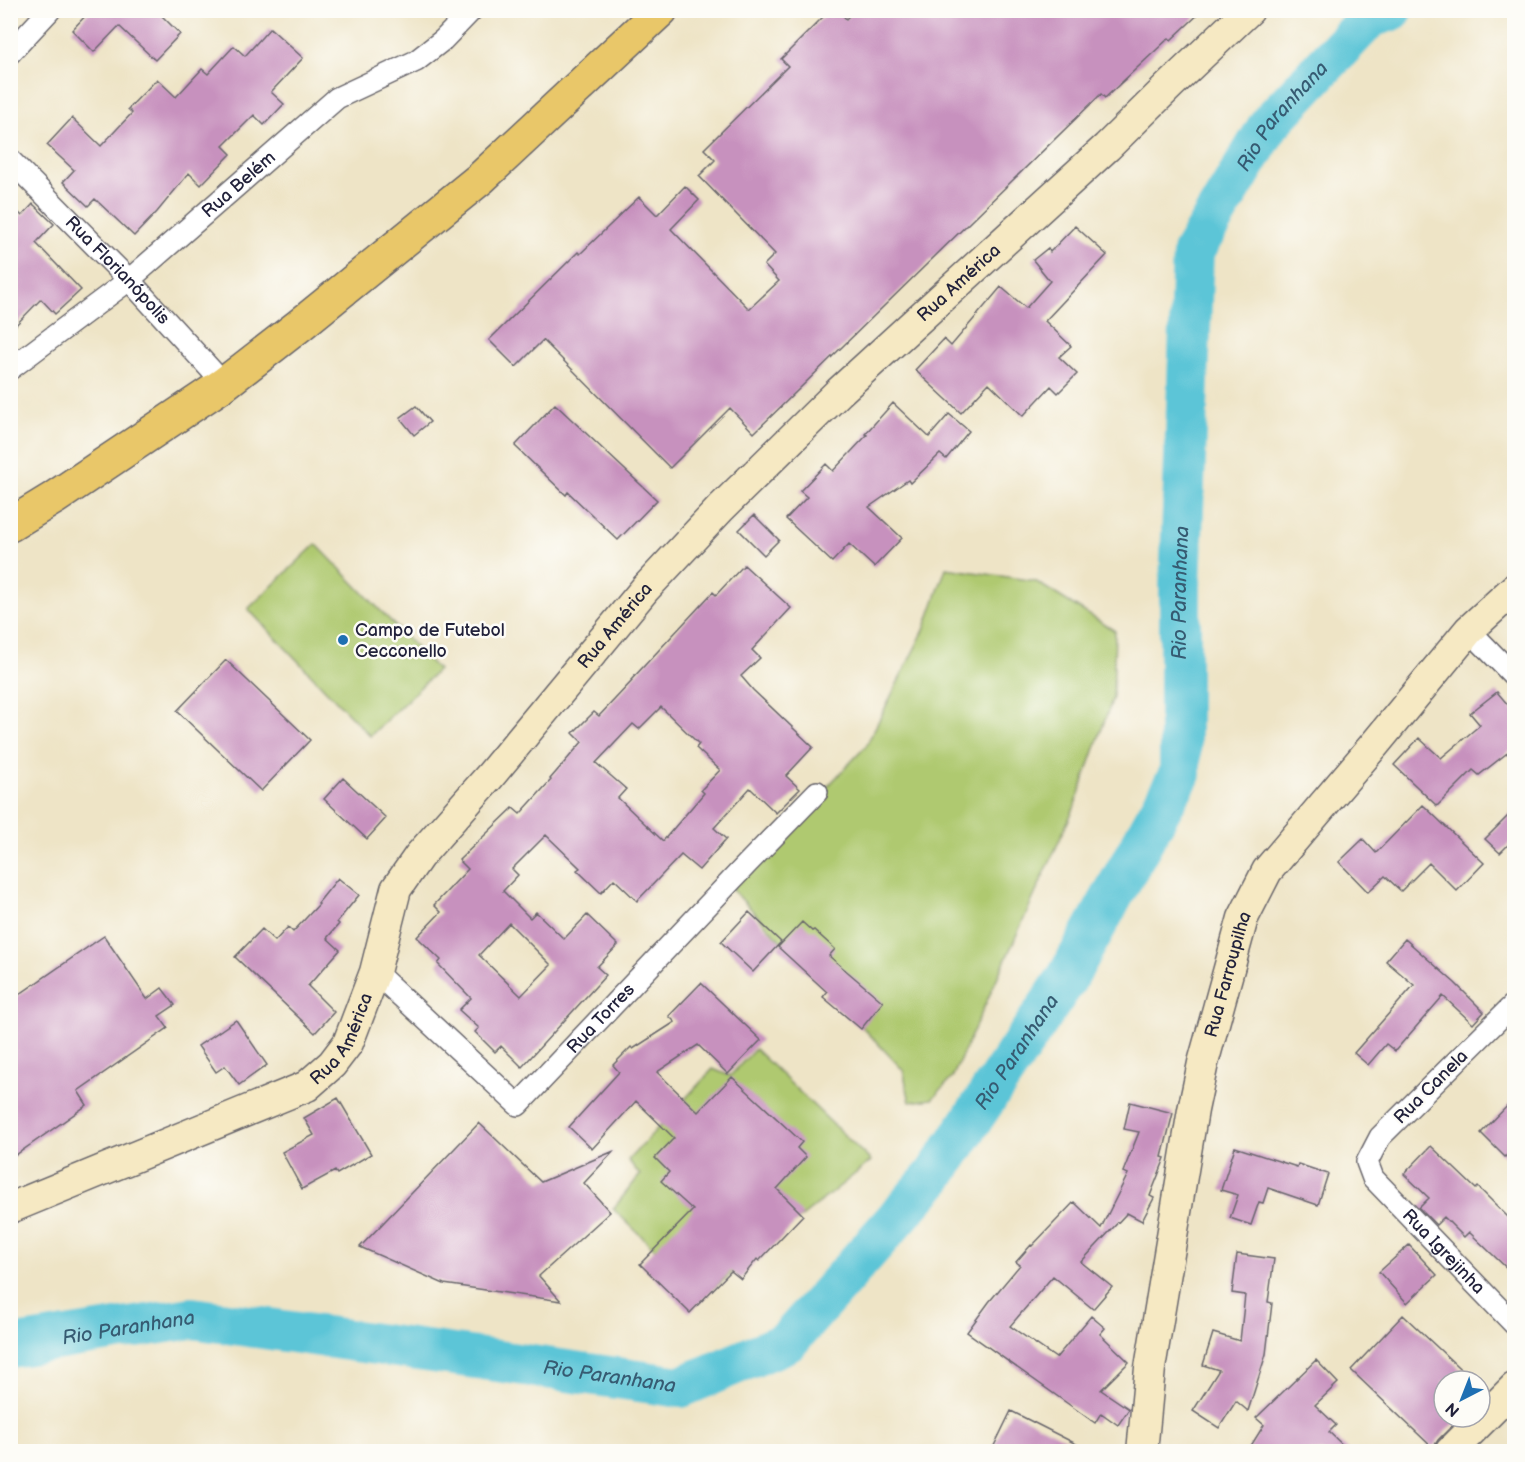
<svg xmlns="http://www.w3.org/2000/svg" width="1525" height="1462" font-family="'Balsamiq Sans',sans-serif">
	<rect width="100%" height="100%" fill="#fdfcf7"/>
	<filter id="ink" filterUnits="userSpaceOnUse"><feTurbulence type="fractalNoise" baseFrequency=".0167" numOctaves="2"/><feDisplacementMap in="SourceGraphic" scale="12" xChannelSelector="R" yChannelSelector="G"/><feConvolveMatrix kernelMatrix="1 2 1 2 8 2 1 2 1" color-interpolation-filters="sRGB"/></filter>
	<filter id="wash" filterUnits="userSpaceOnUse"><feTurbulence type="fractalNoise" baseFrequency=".008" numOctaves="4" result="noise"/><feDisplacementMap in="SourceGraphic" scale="24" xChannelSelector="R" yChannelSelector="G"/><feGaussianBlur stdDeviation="1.35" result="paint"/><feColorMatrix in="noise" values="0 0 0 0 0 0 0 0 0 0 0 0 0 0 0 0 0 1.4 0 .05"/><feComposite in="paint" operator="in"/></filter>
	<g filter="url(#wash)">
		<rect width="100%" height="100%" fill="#eee4c6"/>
		<path fill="#afc96f" stroke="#687655" stroke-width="1.5" d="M316 544 438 670 370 736 248 609Z
			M946 568 1035 581 1115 631 1113 697 1074 808 952 1078 932 1099 910 1102 903 1070 731 888 866 746 924 630Z
			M755 1049 871 1161 704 1296 613 1209 640 1175 628 1160 713 1069 730 1076Z"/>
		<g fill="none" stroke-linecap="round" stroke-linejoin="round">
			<path stroke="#5bc5d7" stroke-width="42" id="s1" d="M10 1347 192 1318 681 1387 787 1342 934 1176 1067 978 1180 774V587L1193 252 1270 123 1370 17 1392 10"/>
		</g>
		<g id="blocks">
			<path fill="#c791be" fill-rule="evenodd" d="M91 10H156L180 34 155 60 119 26 94 52 72 30Z
				M830 10H838L846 19 855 10H1203L1171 40 1169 38 1105 98 1101 94 754 433 730 408 670 468 543 340 516 367 489 340 578 252 580 254 639 197 657 215 685 186 699 200 671 229 749 309 779 281 764 265 775 254 699 176 715 160 704 149 788 66 781 59Z
				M270 28 303 58 271 92 284 104 264 125 254 115 223 146 231 154 201 185 189 173 157 212 134 236 95 199 88 206 63 182 74 170 47 145 72 118 101 146 132 113 128 109 157 79 176 97 202 69 208 74 234 46 245 56Z
				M10 204 22 216 33 204 54 224 36 243 81 290 55 314 41 299 10 331Z
				M1075 226 1107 255 1045 321 1071 346 1059 357 1077 374 1058 393 1051 386 1023 416 989 383 961 413 915 370 944 339 951 346 1001 287 1026 308 1050 281 1033 260 1048 248 1050 252Z
				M893 403 929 437 949 414 969 431 946 459 940 454 910 483 908 480 869 507 902 538 874 567 849 544 832 562 786 519 807 497 800 491 826 464 833 471 867 435 865 434Z
				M555 404 657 500 618 540 568 492 566 495 515 446Z
				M416 406 430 422 414 435 400 418Z
				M754 515 779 540 764 555 739 530Z
				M744 565 791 608 752 650 760 658 741 676 753 690 813 747 786 776 800 789 776 813 750 788 714 828 726 839 699 870 681 855 637 901 614 879 601 893 577 870 580 868 546 835 512 869 518 875 503 891 530 918 536 912 564 939 587 915 618 945 597 967 606 975 522 1067 501 1046 495 1052 475 1032 479 1028 459 1010 471 998 438 964 441 960 417 937 441 912 434 905 468 869 459 860 513 808 520 814 551 780 550 779 582 742 573 733 594 712 599 716 632 681 631 680 713 592 716 595ZM661 707 699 744 696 748 720 770 701 790 704 793 663 841 618 798 626 789 596 763 633 724 639 729ZM509 923 551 965 521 996 479 955Z
				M226 660 310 740 261 791 177 711Z
				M1497 692 1515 713V747L1479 775 1473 770 1437 806 1394 765 1419 738 1441 758 1480 725 1470 713Z
				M343 778 386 818 367 839 324 799Z
				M1423 805 1484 863 1457 891 1429 863 1401 891 1385 876 1368 892 1339 862 1363 839 1376 853Z
				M1515 809V838L1500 853 1485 839Z
				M338 878 359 895 337 922 339 924 327 938 340 950 308 986 334 1012 315 1033 235 957 262 929 275 941 288 927 293 932 319 904 318 903Z
				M749 912 781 942 753 972 721 942Z
				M802 922 812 931 814 930 835 949 829 956 883 1002 861 1029 823 997 827 992 778 947Z
				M104 936 147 999 162 988 175 1005 159 1016 168 1028 78 1091 87 1105 10 1159V1001Z
				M1405 939 1455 983 1484 1012 1473 1024 1443 996 1395 1051 1386 1044 1368 1065 1354 1053 1414 985 1386 961Z
				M701 983 761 1040 728 1074 698 1045 657 1072 698 1112 732 1077 802 1142 797 1148 806 1157 777 1189 803 1215 759 1261 757 1259 741 1279 731 1271 690 1313 640 1264 693 1210 661 1181 669 1172 655 1158 674 1138 636 1101 592 1149 569 1127 619 1072 613 1065 631 1047 633 1049 675 1022 669 1016Z
				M236 1020 267 1065 239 1085 225 1066 216 1072 198 1046Z
				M338 1098 371 1154 337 1174 335 1171 302 1189 282 1152 314 1135 304 1118Z
				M1515 1098V1147L1505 1157 1481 1133Z
				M1130 1102 1173 1113 1162 1157 1165 1158 1150 1196 1154 1198 1142 1221 1127 1213 1081 1262 1112 1287 1093 1309 1053 1276 1010 1326 1056 1358 1091 1316 1105 1328 1100 1334 1129 1362 1101 1390 1129 1409 1118 1425 1101 1413 1095 1423 967 1332 989 1302 1020 1265 1016 1262 1031 1245 1032 1246 1074 1202 1101 1228 1128 1174 1123 1172 1139 1132 1124 1129Z
				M479 1123 541 1182 614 1151 584 1183 610 1212 539 1276 561 1301 444 1284 360 1247Z
				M1431 1146 1476 1189 1478 1187 1515 1224V1276L1469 1232 1464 1237 1444 1217 1436 1225 1419 1208 1429 1198 1404 1174Z
				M1235 1147 1297 1167 1298 1164 1328 1174 1318 1205 1268 1188 1263 1203 1259 1202 1251 1225 1230 1218 1238 1195 1221 1190Z
				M1409 1245 1437 1275 1407 1303 1379 1272Z
				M1237 1254 1274 1259 1268 1302 1272 1303 1266 1354 1248 1411 1236 1401 1219 1428 1193 1411 1219 1370 1203 1365 1213 1333 1240 1341 1245 1295 1232 1293Z
				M1403 1315 1473 1381H1444V1417H1461L1438 1440 1433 1448 1351 1370Z
				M1316 1360 1338 1383 1315 1405 1336 1425 1329 1432 1350 1452H1247L1264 1425 1256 1418Z
				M1011 1411 1092 1452H991Z"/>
		</g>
	</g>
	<g filter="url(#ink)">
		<use href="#blocks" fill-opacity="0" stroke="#69666c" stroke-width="1.5"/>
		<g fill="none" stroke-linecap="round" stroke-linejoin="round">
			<g stroke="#69666c" stroke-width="24">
				<g id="street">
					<path d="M10 53 50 10"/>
					<path id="s2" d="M10 160 129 280 224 384"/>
					<path id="s3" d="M10 369 129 280 337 98 416 61 443 40 472 10"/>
					<path d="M1469 630 1514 676"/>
					<path id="s4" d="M375 972 518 1105 747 864 817 792"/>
					<path id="s5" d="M1514 1004 1380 1137 1367 1162 1373 1178 1514 1324"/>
				</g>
			</g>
			<g stroke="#69666c" stroke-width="33">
				<g id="secondary">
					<path id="s6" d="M10 1208 307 1086 332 1064 348 1043 375 972 396 889 419 856 490 776 645 589 721 508 839 392 1107 147 1171 84 1249 10"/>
					<path id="s7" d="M1142 1452 1150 1368 1193 1110 1203 1063 1243 918 1267 871 1375 744 1469 630 1514 589"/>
					<path d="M1450 1452 1514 1388"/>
				</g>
			</g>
			<g stroke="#69666c" stroke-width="36">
				<path id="primary" d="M10 525 54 498 224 384 300 325 481 178 661 10"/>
			</g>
			<use href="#street" stroke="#fff" stroke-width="21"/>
			<use href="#secondary" stroke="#f6e9c3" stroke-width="30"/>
			<use href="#primary" stroke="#e9c769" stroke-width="33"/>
		</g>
	</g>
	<circle fill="#1f6fb2" stroke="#fdfcf7" stroke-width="2" cx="343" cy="640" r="6"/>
	<g text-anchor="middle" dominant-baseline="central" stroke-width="5" stroke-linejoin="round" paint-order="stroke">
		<g font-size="18" fill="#22223b" stroke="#fdfcf7">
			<text stroke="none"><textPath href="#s3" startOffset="294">Rua Belém</textPath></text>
			<text stroke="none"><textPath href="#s2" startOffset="154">Rua Florianópolis</textPath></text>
			<text stroke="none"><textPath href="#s6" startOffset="1371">Rua América</textPath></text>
			<text stroke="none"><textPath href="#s6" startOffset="885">Rua América</textPath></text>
			<text stroke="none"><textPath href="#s7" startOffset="486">Rua Farroupilha</textPath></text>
			<text stroke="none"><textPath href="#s4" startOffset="315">Rua Torres</textPath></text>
			<text stroke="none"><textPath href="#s6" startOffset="381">Rua América</textPath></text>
			<text transform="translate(1431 1087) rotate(-45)">Rua Canela</text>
			<text stroke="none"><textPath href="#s5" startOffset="336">Rua Igrejinha</textPath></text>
		</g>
		<g font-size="18" fill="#22223b" stroke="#fdfcf7" text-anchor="start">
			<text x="355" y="630">Campo de Futebol<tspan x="355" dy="21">Cecconello</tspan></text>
		</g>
		<g font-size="20" font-style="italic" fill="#365b72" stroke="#fdfcf7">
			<text stroke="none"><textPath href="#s1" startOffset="2172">Rio Paranhana</textPath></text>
			<text stroke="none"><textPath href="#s1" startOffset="1668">Rio Paranhana</textPath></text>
			<text stroke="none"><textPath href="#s1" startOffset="1164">Rio Paranhana</textPath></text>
			<text stroke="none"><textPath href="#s1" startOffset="120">Rio Paranhana</textPath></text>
			<text stroke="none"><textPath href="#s1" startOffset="606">Rio Paranhana</textPath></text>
		</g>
	</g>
	<rect width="1525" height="1462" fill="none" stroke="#fdfcf7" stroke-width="36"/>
	<g transform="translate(1462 1399) rotate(222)"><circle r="28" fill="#fdfcf7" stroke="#a5a5ac" stroke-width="1.5"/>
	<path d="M0-4.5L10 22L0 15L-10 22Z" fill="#1f6fb2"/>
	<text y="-9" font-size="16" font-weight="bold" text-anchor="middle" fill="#22223b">N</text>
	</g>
</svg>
